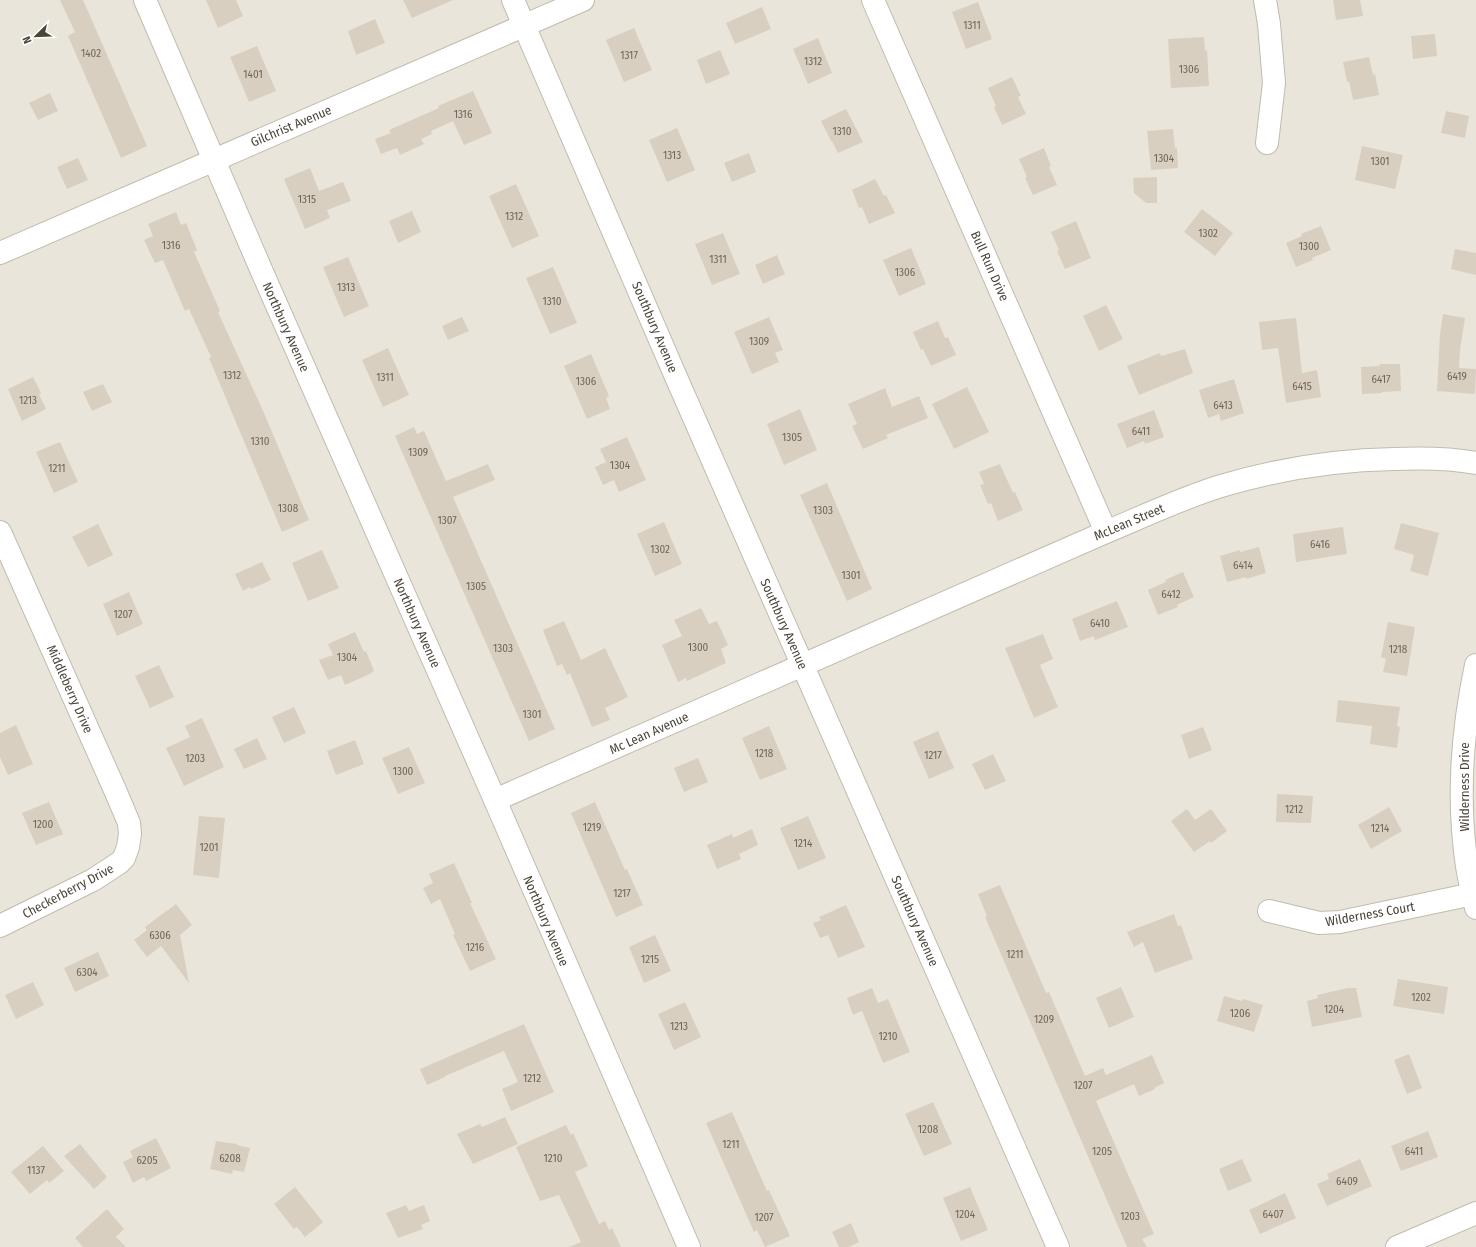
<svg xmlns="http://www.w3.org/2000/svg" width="1476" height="1247" viewBox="0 0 1476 1247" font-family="'Fira Sans Condensed',sans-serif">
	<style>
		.residential { fill: #eae5da }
		.building { fill: #d8cfc1 }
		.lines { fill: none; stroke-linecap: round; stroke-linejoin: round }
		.minor-casing { stroke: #c2bbae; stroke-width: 24 }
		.minor { stroke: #fff; stroke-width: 22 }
		.labels { text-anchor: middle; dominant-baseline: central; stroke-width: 4; stroke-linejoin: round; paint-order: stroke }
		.number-label { font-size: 11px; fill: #6e675b }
		.street-label { font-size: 13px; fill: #4b4439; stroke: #fff }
	</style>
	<rect width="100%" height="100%" fill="#f6f3ec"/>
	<rect class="residential" x="0" y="0" width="1476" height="1247"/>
	<g class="building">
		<polygon points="60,0 83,0 147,146 121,158 68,36 75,32"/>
		<polygon points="206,0 236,0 243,16 218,28"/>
		<polygon points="403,0 453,0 412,18"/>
		<polygon points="1333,0 1360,0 1363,16 1336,20"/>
		<polygon points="978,2 992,39 966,49 952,12"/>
		<polygon points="762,7 771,29 735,44 726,23"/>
		<polygon points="375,19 385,43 356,55 348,31"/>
		<polygon points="634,28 652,70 624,82 606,40"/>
		<polygon points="1435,34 1437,56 1413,59 1411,36"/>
		<polygon points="1204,37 1205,51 1207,50 1209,86 1171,88 1168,39"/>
		<polygon points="818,38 832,73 808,84 793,49"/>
		<polygon points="257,46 276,91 249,102 230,57"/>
		<polygon points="720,50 730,74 706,84 697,60"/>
		<polygon points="1369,57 1373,75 1375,74 1379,95 1353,100 1349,81 1347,82 1343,62"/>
		<polygon points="1012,77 1021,96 1018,97 1026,114 1002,125 994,107 996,106 988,88"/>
		<polygon points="473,91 492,133 464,145 453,121 431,131 432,134 421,139 424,144 400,155 397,148 381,154 375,139 391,133 389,130 439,108 438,106"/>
		<polygon points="50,93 58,111 38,120 29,103"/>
		<polygon points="846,109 863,142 838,153 832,141 831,141 821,121"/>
		<polygon points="1446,111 1469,116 1465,138 1441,133"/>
		<polygon points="677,128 695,170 667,182 649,140"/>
		<polygon points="1173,129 1175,148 1177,148 1178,168 1151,170 1147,131"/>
		<polygon points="1362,146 1403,155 1395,189 1355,180"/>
		<polygon points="1044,148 1051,166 1049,167 1057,185 1033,195 1025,178 1027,177 1019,159"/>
		<polygon points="749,153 756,172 732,182 724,163"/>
		<polygon points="78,158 88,180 67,189 57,167"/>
		<polygon points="310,168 319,191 343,182 351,201 327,210 330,218 305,229 284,179"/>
		<polygon points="1157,177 1157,203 1146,203 1134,193 1133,178"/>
		<polygon points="875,179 884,196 886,195 895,213 869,224 862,207 859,208 852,190"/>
		<polygon points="516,184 539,236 512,248 489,196"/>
		<polygon points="1202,209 1233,233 1215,256 1184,232"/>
		<polygon points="412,211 421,232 398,243 389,221"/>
		<polygon points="176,212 181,225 186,223 197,250 194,252 220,311 218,312 264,413 309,520 282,532 209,358 211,357 189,309 185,311 163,260 155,263 144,240 153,236 148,224"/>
		<polygon points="1076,221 1091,258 1065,269 1057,251 1059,250 1051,232"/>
		<polygon points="1321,226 1331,250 1312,258 1313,260 1296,267 1286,243 1302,236 1301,234"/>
		<polygon points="723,233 740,274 712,285 695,244"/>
		<polygon points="911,248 926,284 899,296 883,260"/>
		<polygon points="1455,249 1476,253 1476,275 1451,269"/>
		<polygon points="777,255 785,274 763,284 755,265"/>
		<polygon points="348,257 369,306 344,317 323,267"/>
		<polygon points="553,267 577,323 550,334 526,278"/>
		<polygon points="1106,305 1123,339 1099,351 1083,316"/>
		<polygon points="1443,314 1465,318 1460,350 1459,368 1476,369 1475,394 1437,391 1440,334"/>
		<polygon points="462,317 469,331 448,340 442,326"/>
		<polygon points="769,317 783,350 775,353 779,362 752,374 734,332"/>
		<polygon points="1296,318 1302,373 1317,370 1321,397 1286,403 1278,348 1262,350 1259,322"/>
		<polygon points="938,321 945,338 948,337 956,355 931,366 923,349 921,350 913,332"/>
		<polygon points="388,348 409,395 383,407 362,360"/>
		<polygon points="1185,349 1193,373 1139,395 1127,366 1160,353 1161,356"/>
		<polygon points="591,354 609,396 606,398 610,409 587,419 564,366"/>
		<polygon points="1379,364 1400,364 1401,391 1382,392 1382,393 1362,394 1361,367 1380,366"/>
		<polygon points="33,377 41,393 39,394 46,409 22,421 8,389"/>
		<polygon points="1234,379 1244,413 1221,421 1219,414 1208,418 1199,390"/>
		<polygon points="103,384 112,402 92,411 83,392"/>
		<polygon points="967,387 989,432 954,449 932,404"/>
		<polygon points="885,388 892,407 919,396 928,418 886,435 888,438 863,449 852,426 857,424 848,404"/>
		<polygon points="800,409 817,450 784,465 767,424"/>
		<polygon points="1154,410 1164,437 1145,444 1144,441 1127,448 1117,424"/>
		<polygon points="414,427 417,434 424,431 446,481 488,464 495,480 453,497 555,729 529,741 395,436"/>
		<polygon points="627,437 646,480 619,492 614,480 603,485 595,467 606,462 600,449"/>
		<polygon points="60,442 78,482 54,493 36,452"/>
		<polygon points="1000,464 1013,493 1015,492 1023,510 998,521 991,503 988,504 980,485 984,484 979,472"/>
		<polygon points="827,483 872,589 847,601 800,495"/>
		<polygon points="664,522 682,564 655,576 637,534"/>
		<polygon points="1401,523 1439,533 1428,576 1410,571 1414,555 1394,549"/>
		<polygon points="98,524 113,555 88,567 72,537"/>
		<polygon points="1343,527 1347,554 1296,562 1293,534"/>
		<polygon points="1259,547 1266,573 1246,579 1246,577 1227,582 1220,556 1240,550 1240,552"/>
		<polygon points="322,550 339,588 308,601 292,563"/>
		<polygon points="262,562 271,580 251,589 250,587 243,591 235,574"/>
		<polygon points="1183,572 1194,597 1177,605 1178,607 1158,615 1148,590 1166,582 1165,580"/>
		<polygon points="129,592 143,624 117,636 103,604"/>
		<polygon points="1117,601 1128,627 1095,640 1094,636 1080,641 1072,619"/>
		<polygon points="701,608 709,624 717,621 728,645 721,649 726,663 687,681 686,678 678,682 662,645 682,636 674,620"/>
		<polygon points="564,621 581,660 605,648 628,697 605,708 610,720 592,727 570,673 567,675 562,664 557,666 543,630"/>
		<polygon points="1388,622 1415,627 1407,676 1383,672 1386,659 1381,657"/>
		<polygon points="355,632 364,652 366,651 374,671 372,672 372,673 345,685 341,675 328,680 319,660 333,655 328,644"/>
		<polygon points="1043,634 1053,659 1040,665 1058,707 1034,718 1005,648"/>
		<polygon points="159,665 174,697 150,708 135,676"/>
		<polygon points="1338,700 1400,707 1397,726 1400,727 1397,748 1370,744 1372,726 1336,722"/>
		<polygon points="294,707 306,733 284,743 272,717"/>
		<polygon points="202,718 224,767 184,786 166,748 190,737 185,726"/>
		<polygon points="16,725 33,764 8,775 0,757 0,733"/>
		<polygon points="769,726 787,769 760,780 742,738"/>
		<polygon points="1203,727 1212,750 1189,759 1181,735"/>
		<polygon points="938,731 954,768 929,779 913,742"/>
		<polygon points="257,738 267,759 244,769 234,749"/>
		<polygon points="355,740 364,764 336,775 327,751"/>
		<polygon points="409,747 425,783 398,794 382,758"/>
		<polygon points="993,754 1006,781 985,790 972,764"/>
		<polygon points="698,758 708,782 684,792 674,768"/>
		<polygon points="1277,794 1313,796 1311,823 1276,822"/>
		<polygon points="49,802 63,834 36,845 22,813"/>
		<polygon points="595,802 625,870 627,869 643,905 616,917 571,813"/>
		<polygon points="1389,807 1402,831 1371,849 1358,825"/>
		<polygon points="1187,809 1195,820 1211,809 1227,831 1211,843 1210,841 1194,852 1171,821"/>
		<polygon points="199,816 225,818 219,878 193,875"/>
		<polygon points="808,816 826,858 798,870 780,828"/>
		<polygon points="752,829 758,845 739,854 741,859 717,869 707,845 732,834 733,838"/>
		<polygon points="454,863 472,903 470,903 496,959 470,971 453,935 455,934 440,899 431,904 423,888 433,883 429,874"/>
		<polygon points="1000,885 1046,993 1049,992 1085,1076 1103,1068 1106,1075 1152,1055 1164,1083 1154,1088 1155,1089 1139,1096 1134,1084 1096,1101 1154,1234 1142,1239 1147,1247 1127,1247 985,917 987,916 978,894"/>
		<polygon points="176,904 192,925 180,935 189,983 161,946 147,957 134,940 147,930 145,927"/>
		<polygon points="846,905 865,947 838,958 828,935 820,938 813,923 821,920 819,917"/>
		<polygon points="1174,914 1178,926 1181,925 1193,959 1155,973 1143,942 1134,947 1127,932"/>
		<polygon points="655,935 671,971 644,983 629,947"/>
		<polygon points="98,952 109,976 75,992 64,968"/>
		<polygon points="1398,979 1448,987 1444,1014 1393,1006"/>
		<polygon points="33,982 44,1005 16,1019 5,995"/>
		<polygon points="1121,987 1134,1017 1109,1028 1096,998"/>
		<polygon points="872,988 878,1003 888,999 910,1052 883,1063 862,1011 853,1015 847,998"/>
		<polygon points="1348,988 1356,988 1362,1017 1312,1027 1307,1001 1318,998 1317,995"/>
		<polygon points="1224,996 1242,1001 1243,999 1263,1005 1254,1032 1217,1021"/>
		<polygon points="685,1002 701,1037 674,1050 658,1014"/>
		<polygon points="524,1024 554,1092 511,1111 502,1089 518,1082 504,1051 445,1076 445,1077 427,1085 420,1069"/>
		<polygon points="1409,1054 1422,1088 1407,1094 1394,1060"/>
		<polygon points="933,1102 952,1144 924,1156 905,1114"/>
		<polygon points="732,1112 767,1191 769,1190 790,1236 765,1247 757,1230 754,1232 706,1123"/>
		<polygon points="505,1117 518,1144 473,1164 457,1134 480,1124 482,1127"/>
		<polygon points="566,1125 571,1135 573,1133 588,1166 575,1172 599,1224 605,1221 609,1230 612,1228 621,1247 569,1247 581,1242 559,1195 540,1201 516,1147"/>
		<polygon points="1428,1131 1438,1157 1401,1171 1391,1146"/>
		<polygon points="156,1138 171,1168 146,1181 144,1177 133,1183 123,1162 133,1157 130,1151"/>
		<polygon points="216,1141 237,1144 237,1145 250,1148 244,1172 233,1170 232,1174 210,1169"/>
		<polygon points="80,1144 107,1177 94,1189 64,1156"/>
		<polygon points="43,1146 64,1171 49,1183 47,1180 30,1194 11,1172"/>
		<polygon points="1242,1159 1252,1181 1228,1191 1219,1169"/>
		<polygon points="1360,1159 1372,1186 1327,1206 1317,1184 1329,1179 1327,1174"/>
		<polygon points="295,1187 323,1222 305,1237 297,1227 294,1229 274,1204"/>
		<polygon points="970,1187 988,1230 961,1241 943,1198"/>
		<polygon points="1285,1193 1296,1218 1260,1234 1249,1210"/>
		<polygon points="406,1205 409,1211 424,1205 430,1221 421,1225 423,1229 398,1238 386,1213"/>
		<polygon points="107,1209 124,1229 116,1237 126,1247 83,1247 75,1238"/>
		<polygon points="851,1223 859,1242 849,1247 839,1247 832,1232"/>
	</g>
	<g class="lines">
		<g class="minor-casing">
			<g id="minor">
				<polyline points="145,0 263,274 495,800 689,1247"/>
				<polyline points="513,0 676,377 1058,1247"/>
				<polyline points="873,0 1106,532"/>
				<polyline points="1265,0 1269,24 1274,83 1267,143"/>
				<polyline points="0,253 583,0"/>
				<polyline points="0,532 115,790 129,823 130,834 128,847 124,858 119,863 93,880 0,926"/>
				<path d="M 1476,665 C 1462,731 1457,800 1467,866 C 1469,880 1473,894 1476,908"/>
				<path d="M 495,800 L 1106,532 C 1144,516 1182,498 1221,486 C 1278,469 1335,460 1394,459 C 1421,458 1450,458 1476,463"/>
				<polyline points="1269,911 1319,923 1340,922 1473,894"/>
				<polyline points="1397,1247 1476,1213"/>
			</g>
		</g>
		<use href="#minor" class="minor"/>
	</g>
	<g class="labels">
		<g class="number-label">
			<text x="972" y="25">1311</text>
			<text x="91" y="53">1402</text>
			<text x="629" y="55">1317</text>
			<text x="813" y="61">1312</text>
			<text x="1189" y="69">1306</text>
			<text x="253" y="74">1401</text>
			<text x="463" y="114">1316</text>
			<text x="842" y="131">1310</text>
			<text x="672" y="155">1313</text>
			<text x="1164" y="158">1304</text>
			<text x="1380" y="161">1301</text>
			<text x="307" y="199">1315</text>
			<text x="514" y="216">1312</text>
			<text x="1208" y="233">1302</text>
			<text x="171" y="245">1316</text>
			<text x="1309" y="246">1300</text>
			<text x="718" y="259">1311</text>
			<text x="905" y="272">1306</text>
			<text x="346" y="287">1313</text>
			<text x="552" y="301">1310</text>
			<text x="759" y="341">1309</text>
			<text x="232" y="375">1312</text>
			<text x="1457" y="376">6419</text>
			<text x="385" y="377">1311</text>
			<text x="1381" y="379">6417</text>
			<text x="586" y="381">1306</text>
			<text x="1302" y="386">6415</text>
			<text x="28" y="400">1213</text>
			<text x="1223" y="405">6413</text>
			<text x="1141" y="431">6411</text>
			<text x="792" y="437">1305</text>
			<text x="260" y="441">1310</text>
			<text x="418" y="452">1309</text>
			<text x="620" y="465">1304</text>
			<text x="57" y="468">1211</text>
			<text x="288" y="508">1308</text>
			<text x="823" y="510">1303</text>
			<text x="447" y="520">1307</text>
			<text x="1320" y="544">6416</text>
			<text x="660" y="549">1302</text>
			<text x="1243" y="565">6414</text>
			<text x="851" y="575">1301</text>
			<text x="476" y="586">1305</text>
			<text x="1171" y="594">6412</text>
			<text x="123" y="614">1207</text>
			<text x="1100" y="623">6410</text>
			<text x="698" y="647">1300</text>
			<text x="503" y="648">1303</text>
			<text x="1398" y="649">1218</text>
			<text x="347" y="657">1304</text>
			<text x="532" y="714">1301</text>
			<text x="764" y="753">1218</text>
			<text x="933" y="755">1217</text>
			<text x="195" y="758">1203</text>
			<text x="403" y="771">1300</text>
			<text x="1294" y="809">1212</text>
			<text x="43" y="824">1200</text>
			<text x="592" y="827">1219</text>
			<text x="1380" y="828">1214</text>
			<text x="803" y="843">1214</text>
			<text x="209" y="847">1201</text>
			<text x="622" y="893">1217</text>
			<text x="160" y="935">6306</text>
			<text x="475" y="947">1216</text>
			<text x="1015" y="954">1211</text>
			<text x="650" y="959">1215</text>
			<text x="87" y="972">6304</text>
			<text x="1421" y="997">1202</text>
			<text x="1334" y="1009">1204</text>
			<text x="1240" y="1013">1206</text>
			<text x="1044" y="1019">1209</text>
			<text x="679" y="1026">1213</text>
			<text x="888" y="1036">1210</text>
			<text x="532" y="1078">1212</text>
			<text x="1083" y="1085">1207</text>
			<text x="928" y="1129">1208</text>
			<text x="731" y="1144">1211</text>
			<text x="1102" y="1151">1205</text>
			<text x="1414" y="1151">6411</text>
			<text x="230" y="1158">6208</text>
			<text x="553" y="1158">1210</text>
			<text x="147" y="1160">6205</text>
			<text x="36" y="1170">1137</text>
			<text x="1347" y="1181">6409</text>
			<text x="965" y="1214">1204</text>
			<text x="1273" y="1214">6407</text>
			<text x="1130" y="1216">1203</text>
			<text x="764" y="1217">1207</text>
		</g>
		<g class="street-label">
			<text transform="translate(291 126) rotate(-23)">Gilchrist Avenue</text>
			<text transform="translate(990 266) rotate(66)">Bull Run Drive</text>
			<text transform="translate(286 327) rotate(66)">Northbury Avenue</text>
			<text transform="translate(655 327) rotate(67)">Southbury Avenue</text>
			<text transform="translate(1129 522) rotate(-23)">McLean Street</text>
			<text transform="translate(417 623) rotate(66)">Northbury Avenue</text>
			<text transform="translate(784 624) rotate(66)">Southbury Avenue</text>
			<text transform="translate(70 689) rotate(66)">Middleberry Drive</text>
			<text transform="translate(649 733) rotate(-24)">Mc Lean Avenue</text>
			<text transform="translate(1464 787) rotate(-90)">Wilderness Drive</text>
			<text transform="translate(68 891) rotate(-28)">Checkerberry Drive</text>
			<text transform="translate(1370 914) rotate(-10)">Wilderness Court</text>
			<text transform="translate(546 921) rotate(67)">Northbury Avenue</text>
			<text transform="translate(915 921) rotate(66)">Southbury Avenue</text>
		</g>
	</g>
	<g transform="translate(36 36) rotate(247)" stroke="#ffffff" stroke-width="3" paint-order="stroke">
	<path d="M0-3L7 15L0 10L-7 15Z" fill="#4b4439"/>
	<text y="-6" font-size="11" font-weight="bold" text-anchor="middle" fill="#4b4439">N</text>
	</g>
</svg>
